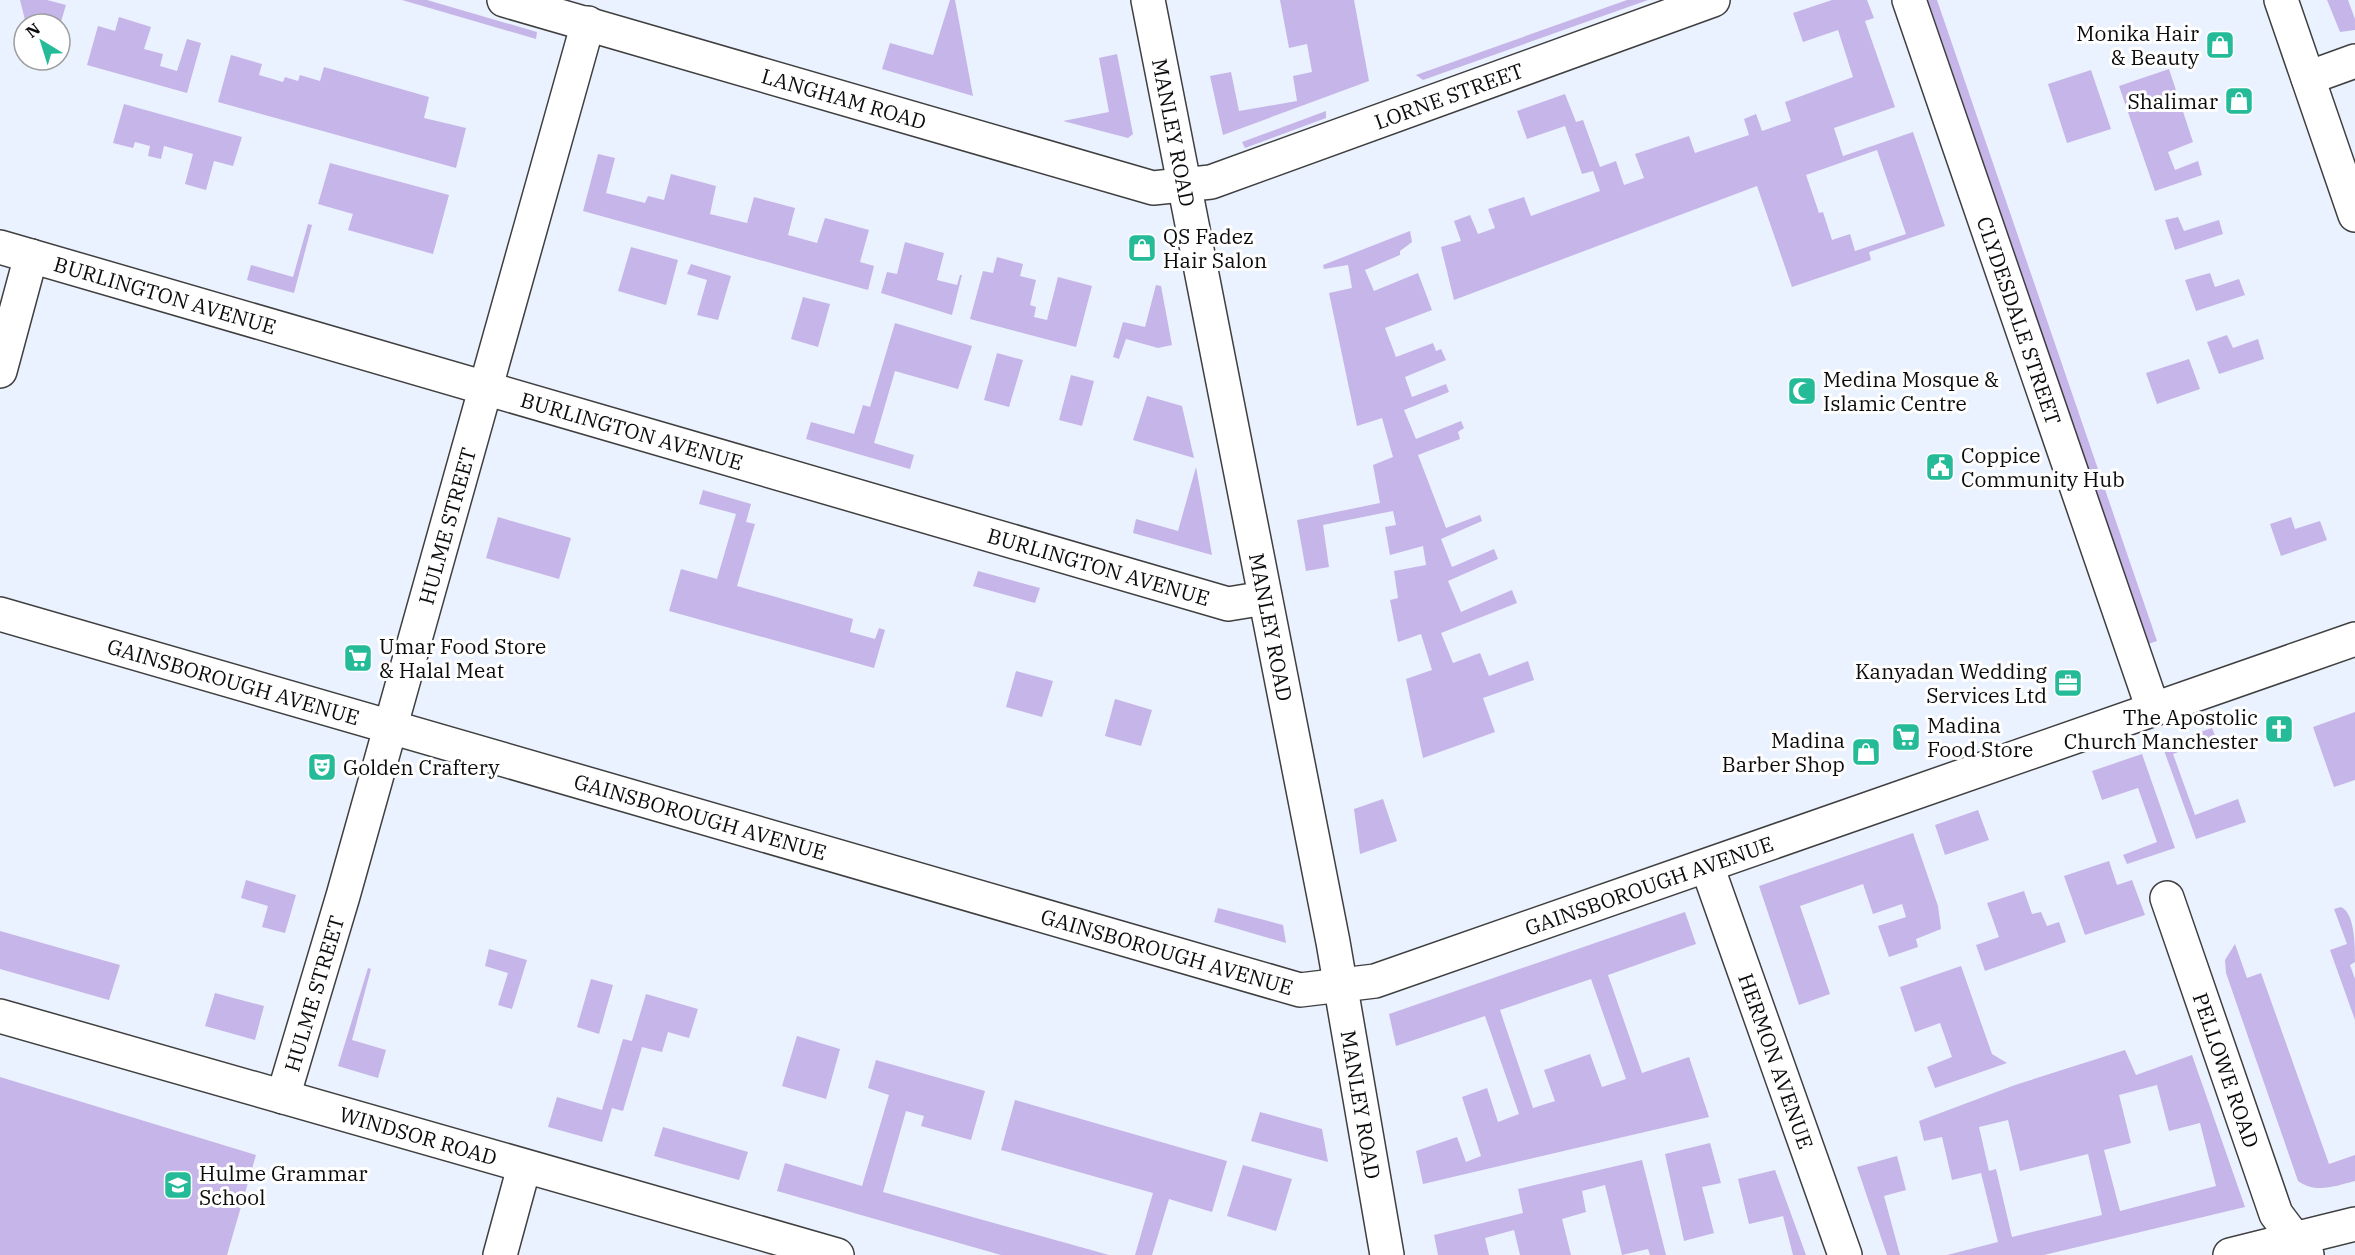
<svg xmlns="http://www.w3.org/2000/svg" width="2355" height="1255" viewBox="0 0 2355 1255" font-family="'IBM Plex Serif',serif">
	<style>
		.green { fill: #c5b5e8; fill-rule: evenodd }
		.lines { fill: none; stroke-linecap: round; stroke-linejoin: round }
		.minor-casing { stroke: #3f3f3f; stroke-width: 36 }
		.minor { stroke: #fff; stroke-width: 33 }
		.labels { text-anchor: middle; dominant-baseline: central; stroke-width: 6; stroke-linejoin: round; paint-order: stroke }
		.poi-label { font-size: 21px; fill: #0c0c0c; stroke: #fff; text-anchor: start }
		.street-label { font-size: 21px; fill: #0c0c0c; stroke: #fff }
	</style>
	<rect width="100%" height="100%" fill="#ebf2ff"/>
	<g class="green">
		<polygon points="20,0 47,0 66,5 60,25 26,24"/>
		<polygon points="402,0 427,0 537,32 536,39"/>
		<polygon points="950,0 955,0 973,96 882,69 890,43 933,55"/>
		<polygon points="1280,0 1354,0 1369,81 1223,135 1210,76 1231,72 1239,111 1297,101 1293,76 1312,72 1307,44 1289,48"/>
		<polygon points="1627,0 1648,0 1423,80 1416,75"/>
		<path d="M 1832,0 L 1867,0 L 1874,18 L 1865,21 L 1895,107 L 1834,128 L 1843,156 L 1913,132 L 1945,226 L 1869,252 L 1871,260 L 1792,287 L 1757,186 L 1454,300 L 1441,247 L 1461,241 L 1454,221 L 1470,215 L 1478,234 L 1495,228 L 1488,209 L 1524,197 L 1531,216 L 1600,191 L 1593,171 L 1582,174 L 1565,126 L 1527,139 L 1517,111 L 1565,94 L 1576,122 L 1583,120 L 1600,167 L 1616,161 L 1624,185 L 1644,178 L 1635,154 L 1689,136 L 1695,153 L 1749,135 L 1744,119 L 1756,114 L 1762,131 L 1791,121 L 1785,102 L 1853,77 L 1838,30 L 1803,42 L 1793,13 ZM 1877,150 L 1906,234 L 1855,251 L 1850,234 L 1832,240 L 1823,212 L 1819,213 L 1806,175 Z"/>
		<polygon points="1928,0 1937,0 2157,641 2148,644"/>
		<polygon points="2327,0 2348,0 2355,19 2355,30 2340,32"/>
		<polygon points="119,17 151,27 144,49 163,54 160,66 177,71 187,39 201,43 187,93 87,65 98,26 115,31"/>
		<polygon points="1117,54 1133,134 1128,138 1063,121 1109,112 1099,58"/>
		<polygon points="231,55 262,64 259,75 283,82 285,77 298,81 300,75 320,81 324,67 429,97 424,118 466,128 456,168 218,102"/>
		<polygon points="2169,69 2193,142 2168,152 2175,170 2198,161 2202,175 2155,191 2119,86"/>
		<polygon points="2091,70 2111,129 2067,143 2048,84"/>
		<polygon points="124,104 242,137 233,166 214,161 206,190 185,184 193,154 164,146 161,159 148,156 150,146 135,142 133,148 113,143"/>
		<polygon points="1326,111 1326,118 1245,148 1242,142"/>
		<polygon points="598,154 615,158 606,193 645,203 648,196 664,200 671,174 716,186 710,214 747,223 754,197 795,208 788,235 817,243 825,218 869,230 860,262 874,266 868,290 583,211"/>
		<polygon points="330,163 449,195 433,254 348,230 353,214 318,204"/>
		<polygon points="2178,217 2184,231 2219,220 2223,234 2175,250 2165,220"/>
		<polygon points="308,224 312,225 294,293 247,280 251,265 293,277"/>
		<polygon points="1410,231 1412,242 1400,251 1400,255 1365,270 1374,291 1418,273 1432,310 1385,328 1396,357 1433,343 1436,351 1441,349 1446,360 1405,377 1412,397 1446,384 1449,392 1404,410 1416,439 1461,421 1464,428 1458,432 1460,439 1418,455 1446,528 1480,515 1482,521 1441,539 1452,567 1494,549 1498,559 1448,581 1461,612 1512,590 1517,603 1441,633 1453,663 1480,653 1489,676 1528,661 1534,680 1483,698 1495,732 1423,758 1406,679 1432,670 1421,634 1398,642 1390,600 1398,598 1394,571 1426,565 1423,546 1390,555 1385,527 1396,525 1393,511 1323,525 1329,567 1306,571 1297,520 1380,503 1373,465 1393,457 1382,418 1357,426 1329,293 1352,288 1348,265 1324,269 1323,265"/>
		<polygon points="905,242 944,253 937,280 957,285 960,275 962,275 952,315 881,293 887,272 897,274"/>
		<polygon points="631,247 678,260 666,305 618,291"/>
		<polygon points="997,257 1023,264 1020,276 1036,280 1030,305 1036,307 1034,317 1047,320 1058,277 1092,286 1076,347 970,319 983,271 993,273"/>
		<polygon points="691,264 731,276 718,320 697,315 707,280 687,274"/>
		<polygon points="2210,273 2215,287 2239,279 2245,295 2196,311 2185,280"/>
		<polygon points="1156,285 1161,286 1172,345 1158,348 1126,339 1119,359 1113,357 1123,322 1145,327"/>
		<polygon points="803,297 830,304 818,347 791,339"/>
		<polygon points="895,323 972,346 958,389 895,371 874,443 914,455 910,469 806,439 811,422 854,434 863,405 870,407"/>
		<polygon points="2227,335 2233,348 2258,339 2264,359 2219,374 2207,342"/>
		<polygon points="997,353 1023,360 1009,407 984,400"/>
		<polygon points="2189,359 2200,389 2157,404 2146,373"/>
		<polygon points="1071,375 1094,381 1082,426 1059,420"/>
		<polygon points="1147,396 1182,406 1194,458 1133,440"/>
		<polygon points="1196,467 1212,555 1133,533 1136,519 1178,531"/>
		<polygon points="703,490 751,504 746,522 755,524 737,586 853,619 850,632 875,639 879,628 885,630 874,668 669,611 681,569 717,579 736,514 699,504"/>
		<polygon points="498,517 571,538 559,579 486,558"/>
		<polygon points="2291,517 2295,529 2320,521 2327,540 2281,556 2270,524"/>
		<polygon points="978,571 1040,588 1035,603 973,586"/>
		<polygon points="1016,671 1053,681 1042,717 1006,707"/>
		<polygon points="1115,699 1152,710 1141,746 1105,736"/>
		<polygon points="2355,712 2355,780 2334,787 2313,727"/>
		<polygon points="2212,728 2216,738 2173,754 2195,815 2238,799 2246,822 2196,839 2162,745"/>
		<polygon points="2142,754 2175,848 2127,864 2123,855 2157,842 2138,788 2102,800 2092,771"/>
		<polygon points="1383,799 1397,841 1360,854 1354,809"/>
		<polygon points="1978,810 1989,840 1945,855 1935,825"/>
		<polygon points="1913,833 1938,906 1941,929 1916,939 1918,947 1889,957 1878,926 1906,917 1902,904 1873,914 1863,884 1800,906 1830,994 1799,1005 1759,886"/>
		<polygon points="2109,861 2117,885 2132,880 2145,915 2085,935 2064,876"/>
		<polygon points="246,880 296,895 285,933 262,927 268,906 241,898"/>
		<polygon points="2024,891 2032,914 2041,912 2047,926 2059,922 2066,942 1985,971 1976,945 1999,937 1987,903"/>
		<path d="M 2341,907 C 2355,913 2355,946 2355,962 L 2350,965 L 2355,979 L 2355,1020 L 2330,950 L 2347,944 L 2334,909 Z"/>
		<polygon points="1218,908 1283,925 1286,943 1214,922"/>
		<path d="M 1685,912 L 1696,944 L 1608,975 L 1642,1073 L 1689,1057 L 1709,1117 L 1423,1184 L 1416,1151 L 1457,1137 L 1466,1162 L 1481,1156 L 1462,1097 L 1487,1088 L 1498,1122 L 1519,1114 L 1485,1016 L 1396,1046 L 1389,1014 ZM 1591,979 L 1626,1079 L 1602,1087 L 1590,1054 L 1544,1070 L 1555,1101 L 1533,1108 L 1500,1010 Z"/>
		<polygon points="0,931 120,965 109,1000 0,969"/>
		<path d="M 2235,944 L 2247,978 L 2261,973 L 2329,1164 L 2355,1155 L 2355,1181 C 2335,1186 2316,1194 2298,1181 L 2226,973 L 2225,960 Z"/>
		<polygon points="489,949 527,960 512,1009 498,1005 508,973 485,966"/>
		<polygon points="1961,966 1992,1054 2007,1063 1935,1088 1927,1067 1952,1057 1940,1023 1915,1032 1900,987"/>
		<polygon points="368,968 371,969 352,1040 386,1050 378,1078 338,1066"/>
		<polygon points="591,979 613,985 599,1034 577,1027"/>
		<polygon points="215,993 264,1006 255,1040 205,1026"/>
		<polygon points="646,994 698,1009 689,1038 668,1032 662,1052 642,1047 623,1111 612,1108 602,1142 548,1127 557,1097 602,1110 623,1039 632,1041"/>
		<polygon points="797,1036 840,1049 826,1099 782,1086"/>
		<path d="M 2125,1050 L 2136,1075 L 2192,1055 L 2245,1207 L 2044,1255 L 1947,1255 L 1998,1242 L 1981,1173 L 1952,1180 L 1942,1137 L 1924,1141 L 1919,1121 L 2015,1085 ZM 2157,1085 L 2169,1131 L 2200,1123 L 2216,1186 L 2120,1211 L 2104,1150 L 2131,1143 L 2119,1095 ZM 2008,1120 L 2020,1171 L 2088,1154 L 2102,1215 L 2012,1237 L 1996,1169 L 1989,1171 L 1979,1127 Z"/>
		<polygon points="876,1060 985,1091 971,1140 921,1126 924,1116 906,1111 883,1192 1109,1255 1001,1255 777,1191 785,1163 862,1186 889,1095 868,1088"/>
		<polygon points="0,1077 256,1155 227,1255 0,1255"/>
		<polygon points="1015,1100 1227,1161 1212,1212 1169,1199 1152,1255 1135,1255 1153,1193 1001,1150"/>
		<polygon points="1260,1112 1322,1129 1328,1162 1251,1141"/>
		<polygon points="663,1127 748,1152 739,1180 654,1156"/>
		<polygon points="1710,1143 1721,1183 1702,1187 1714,1233 1684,1241 1665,1154"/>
		<polygon points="1897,1156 1906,1190 1884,1196 1900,1255 1887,1255 1857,1167"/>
		<polygon points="1642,1160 1666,1255 1650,1255 1648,1249 1622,1255 1605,1185 1582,1191 1586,1212 1562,1219 1571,1255 1520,1255 1514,1230 1485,1238 1489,1255 1438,1255 1434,1235 1523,1213 1518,1189"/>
		<polygon points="1243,1165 1292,1179 1276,1231 1227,1216"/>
		<polygon points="1775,1170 1806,1255 1793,1255 1783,1216 1749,1224 1738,1179"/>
	</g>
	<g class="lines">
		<g class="minor-casing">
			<g id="minor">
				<path id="s1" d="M 504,0 L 1153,188 L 1211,182 L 1713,0"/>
				<path id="s2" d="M 1148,0 L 1333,942 L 1387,1255"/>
				<path id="s3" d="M 1909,0 L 2153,709"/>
				<polyline points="2281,0 2355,215"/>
				<polyline points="2308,78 2355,61"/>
				<path id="s4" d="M 0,247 L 1228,604 L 1265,598"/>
				<polyline points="0,371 31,256"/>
				<path id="s5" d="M 0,614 L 1300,990 L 1375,981 L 2355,639"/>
				<path id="s6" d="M 1707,866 L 1845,1255"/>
				<path id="s7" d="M 2167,898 L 2276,1214 L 2307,1255"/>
				<path id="s8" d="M 0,1016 L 837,1255"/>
				<path id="s9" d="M 283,1097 L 343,896 L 588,23"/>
				<polyline points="500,1255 524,1167"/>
				<polyline points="2230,1255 2355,1224"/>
			</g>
		</g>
		<use href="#minor" class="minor"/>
	</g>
	<defs>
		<g id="shop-square" transform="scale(1.5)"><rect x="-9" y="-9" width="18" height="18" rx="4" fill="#25bb99" stroke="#fff"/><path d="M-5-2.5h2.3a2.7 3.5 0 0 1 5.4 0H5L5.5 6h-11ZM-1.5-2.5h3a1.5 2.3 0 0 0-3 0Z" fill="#fff"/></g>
		<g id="mosque-square" transform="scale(1.5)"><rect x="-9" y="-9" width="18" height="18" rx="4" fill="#25bb99" stroke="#fff"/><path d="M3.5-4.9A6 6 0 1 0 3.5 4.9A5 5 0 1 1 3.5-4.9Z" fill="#fff"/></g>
		<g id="civic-square" transform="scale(1.5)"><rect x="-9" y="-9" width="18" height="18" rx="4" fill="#25bb99" stroke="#fff"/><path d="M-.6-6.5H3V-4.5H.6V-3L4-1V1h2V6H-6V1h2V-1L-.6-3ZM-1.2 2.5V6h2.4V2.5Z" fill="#fff"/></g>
		<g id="supermarket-square" transform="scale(1.5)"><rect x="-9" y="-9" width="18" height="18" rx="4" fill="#25bb99" stroke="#fff"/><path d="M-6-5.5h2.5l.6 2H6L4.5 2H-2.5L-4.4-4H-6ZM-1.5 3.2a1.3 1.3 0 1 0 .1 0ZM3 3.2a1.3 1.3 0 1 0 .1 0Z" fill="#fff"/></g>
		<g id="office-square" transform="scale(1.5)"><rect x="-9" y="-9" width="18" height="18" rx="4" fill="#25bb99" stroke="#fff"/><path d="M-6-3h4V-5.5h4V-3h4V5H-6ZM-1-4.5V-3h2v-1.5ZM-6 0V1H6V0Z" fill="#fff"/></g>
		<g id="church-square" transform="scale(1.5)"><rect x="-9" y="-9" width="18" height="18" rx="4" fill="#25bb99" stroke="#fff"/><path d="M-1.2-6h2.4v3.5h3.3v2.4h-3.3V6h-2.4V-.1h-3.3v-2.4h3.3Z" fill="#fff"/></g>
		<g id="theatre-square" transform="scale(1.5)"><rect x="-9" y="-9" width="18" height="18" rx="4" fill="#25bb99" stroke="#fff"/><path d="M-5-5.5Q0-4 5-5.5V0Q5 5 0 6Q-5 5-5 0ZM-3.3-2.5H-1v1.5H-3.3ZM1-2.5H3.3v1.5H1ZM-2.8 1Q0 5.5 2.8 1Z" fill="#fff"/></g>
		<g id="school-square" transform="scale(1.5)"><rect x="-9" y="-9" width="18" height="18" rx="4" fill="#25bb99" stroke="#fff"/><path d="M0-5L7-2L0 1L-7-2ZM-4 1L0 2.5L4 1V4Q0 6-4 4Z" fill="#fff"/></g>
	</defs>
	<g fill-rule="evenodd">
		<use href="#shop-square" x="2220" y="45"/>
		<use href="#shop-square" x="2239" y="101"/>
		<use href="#shop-square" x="1142" y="248"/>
		<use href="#mosque-square" x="1802" y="391"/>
		<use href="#civic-square" x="1940" y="467"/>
		<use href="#supermarket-square" x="358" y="658"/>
		<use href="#office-square" x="2068" y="683"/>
		<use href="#church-square" x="2279" y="729"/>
		<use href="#supermarket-square" x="1906" y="737"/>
		<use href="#shop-square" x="1866" y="752"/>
		<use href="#theatre-square" x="322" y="767"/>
		<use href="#school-square" x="178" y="1185"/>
	</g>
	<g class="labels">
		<g class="poi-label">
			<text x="2199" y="33" text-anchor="end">Monika Hair<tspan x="2199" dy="24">&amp; Beauty</tspan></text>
			<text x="2218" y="101" text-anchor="end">Shalimar</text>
			<text x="1163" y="236">QS Fadez<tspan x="1163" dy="24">Hair Salon</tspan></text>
			<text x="1823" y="379">Medina Mosque &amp;<tspan x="1823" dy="24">Islamic Centre</tspan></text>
			<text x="1961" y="455">Coppice<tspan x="1961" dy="24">Community Hub</tspan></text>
			<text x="379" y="646">Umar Food Store<tspan x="379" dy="24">&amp; Halal Meat</tspan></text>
			<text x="2047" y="671" text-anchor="end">Kanyadan Wedding<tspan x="2047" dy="24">Services Ltd</tspan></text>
			<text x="2258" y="717" text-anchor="end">The Apostolic<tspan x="2258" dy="24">Church Manchester</tspan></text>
			<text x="1927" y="725">Madina<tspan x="1927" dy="24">Food Store</tspan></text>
			<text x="1845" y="740" text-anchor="end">Madina<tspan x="1845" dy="24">Barber Shop</tspan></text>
			<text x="343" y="767">Golden Craftery</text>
			<text x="199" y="1173">Hulme Grammar<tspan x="199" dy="24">School</tspan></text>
		</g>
		<g class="street-label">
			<text stroke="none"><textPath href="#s1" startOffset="987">LORNE STREET</textPath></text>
			<text stroke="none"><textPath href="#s1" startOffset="354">LANGHAM ROAD</textPath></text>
			<text stroke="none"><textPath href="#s2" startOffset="135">MANLEY ROAD</textPath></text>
			<text stroke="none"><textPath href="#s4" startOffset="172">BURLINGTON AVENUE</textPath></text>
			<text stroke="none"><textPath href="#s3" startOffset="339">CLYDESDALE STREET</textPath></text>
			<text stroke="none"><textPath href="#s4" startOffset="658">BURLINGTON AVENUE</textPath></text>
			<text stroke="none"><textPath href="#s9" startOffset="594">HULME STREET</textPath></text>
			<text stroke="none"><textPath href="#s4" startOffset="1144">BURLINGTON AVENUE</textPath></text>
			<text stroke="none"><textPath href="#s2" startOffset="639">MANLEY ROAD</textPath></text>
			<text stroke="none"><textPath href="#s5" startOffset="243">GAINSBOROUGH AVENUE</textPath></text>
			<text stroke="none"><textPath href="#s5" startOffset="729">GAINSBOROUGH AVENUE</textPath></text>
			<text stroke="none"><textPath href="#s5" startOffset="1719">GAINSBOROUGH AVENUE</textPath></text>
			<text stroke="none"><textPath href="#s5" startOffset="1215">GAINSBOROUGH AVENUE</textPath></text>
			<text stroke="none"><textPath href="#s9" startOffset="108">HULME STREET</textPath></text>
			<text stroke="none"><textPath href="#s6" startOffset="207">HERMON AVENUE</textPath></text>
			<text stroke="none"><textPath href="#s7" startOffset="182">PELLOWE ROAD</textPath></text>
			<text stroke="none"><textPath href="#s2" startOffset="1125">MANLEY ROAD</textPath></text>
			<text stroke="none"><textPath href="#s8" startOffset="435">WINDSOR ROAD</textPath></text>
		</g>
	</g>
	<g transform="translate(42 42) rotate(322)"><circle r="28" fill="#ffffff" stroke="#9e9e9e" stroke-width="1.5"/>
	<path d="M0-4.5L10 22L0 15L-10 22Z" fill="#25bb99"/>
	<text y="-9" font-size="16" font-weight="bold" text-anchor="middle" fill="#0c0c0c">N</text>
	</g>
</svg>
